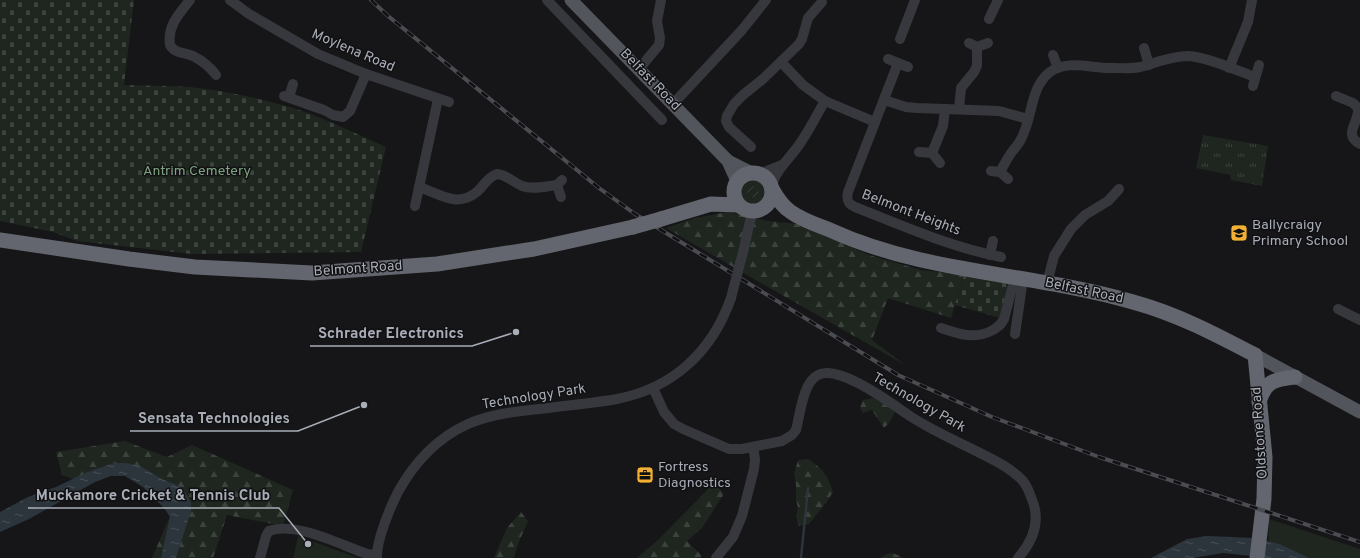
<svg xmlns="http://www.w3.org/2000/svg" width="1360" height="558" viewBox="0 0 1360 558" font-family="Overpass,sans-serif">
	<style>
		.grass { fill: #1e261f }
		.forest { fill: url(#forest-firs) }
		.cemetery { fill: url(#cemetery-stones) }
		.park { fill: url(#park-tufts) }
		.garden { fill: url(#garden-furrows) }
		.water { fill: url(#water-ripples) }
		.lines { fill: none; stroke-linecap: round; stroke-linejoin: round }
		.stream { stroke: #2c353c; stroke-width: 2.5 }
		.minor { stroke: #37383d; stroke-width: 10 }
		.major { stroke: #53555c; stroke-width: 13 }
		.highway { stroke: #63666e; stroke-width: 15 }
		.rail-casing { stroke: #4a4c52; stroke-width: 4 }
		.rail { stroke: #111113; stroke-width: 2.5; stroke-dasharray: 8; stroke-linecap: butt }
		.minor-bridge { stroke: #37383d; stroke-width: 10 }
		.highway-bridge { stroke: #63666e; stroke-width: 15 }
		.labels { text-anchor: middle; dominant-baseline: central; stroke-width: 3; stroke-linejoin: round; paint-order: stroke }
		.street-label { font-size: 14px; fill: #a8adb8; stroke: #111113 }
		.park-label { font-size: 14px; fill: #7fa381; stroke: #111113 }
		.poi-label { font-size: 14px; fill: #a8adb8; stroke: #111113; text-anchor: start }
		.leader { fill: none; stroke: #a8adb8; stroke-width: 1.5 }
		.callout-dot { fill: #a8adb8; stroke: #111113; stroke-width: 1.5 }
		.callout-label { font-size: 15px; text-anchor: middle; font-weight: bold; fill: #a8adb8; stroke: #111113; stroke-width: 3; stroke-linejoin: round; paint-order: stroke }
	</style>
	<defs>
		<pattern id="forest-firs" width="22" height="20" patternUnits="userSpaceOnUse"><rect width="22" height="20" fill="#1e261f"/><path d="M5 1l3.5 6h-7zM16 11l3.5 6h-7z" fill="#3c433d"/></pattern>
		<pattern id="cemetery-stones" width="16" height="16" patternUnits="userSpaceOnUse"><rect width="16" height="16" fill="#1e261f"/><path d="M2 7V4a2 2 0 0 1 4 0v3zM10 15v-3a2 2 0 0 1 4 0v3z" fill="#3c433d"/></pattern>
		<pattern id="park-tufts" width="24" height="20" patternUnits="userSpaceOnUse"><rect width="24" height="20" fill="#1e261f"/><path d="M3 7l-1-3M5 7V3M7 7l1-3M15 17l-1-3M17 17v-4M19 17l1-3" fill="none" stroke="#3c433d"/></pattern>
		<pattern id="garden-furrows" width="10" height="10" patternUnits="userSpaceOnUse"><rect width="10" height="10" fill="#1e261f"/><path d="M-1 1l2-2M0 10L10 0M9 11l2-2" fill="none" stroke="#3c433d"/></pattern>
		<pattern id="water-ripples" width="26" height="14" patternUnits="userSpaceOnUse"><rect width="26" height="14" fill="#2c353c"/><path d="M2 4q2-2 4 0t4 0M15 11q2-2 4 0t4 0" fill="none" stroke="#485056"/></pattern>
	</defs>
	<rect width="100%" height="100%" fill="#161618"/>
	<g class="grass">
		<circle cx="753" cy="191" r="13"/>
		<polygon points="1269,519 1360,549 1360,558 1306,558 1280,544 1268,542"/>
		<polygon points="298,536 358,558 293,558"/>
	</g>
	<g class="forest">
		<polygon points="727,212 768,221 798,224 869,255 921,270 964,275 951,318 888,298 872,340 905,365 747,275 666,228 695,218"/>
		<polygon points="877,397 888,403 895,412 889,423 884,428 872,410 863,413 860,408 863,400"/>
		<polygon points="125,441 167,457 192,445 293,490 283,526 227,515 213,558 152,558 170,516 170,503 130,470 79,481 62,475 56,452"/>
		<path d="M 808,459 C 823,469 828,475 833,492 L 826,503 L 809,524 L 799,526 L 796,517 L 798,508 L 796,500 L 796,485 L 794,474 L 798,460 Z"/>
		<polygon points="714,483 724,494 702,528 687,541 701,555 701,558 637,558 659,539"/>
		<polygon points="521,512 528,521 518,544 514,558 494,558 507,528"/>
		<polygon points="893,553 904,558 880,558 887,554"/>
	</g>
	<g class="cemetery">
		<path d="M 0,0 L 134,0 L 124,85 C 154,86 183,85 213,90 C 239,94 267,101 293,108 C 325,118 356,134 386,147 L 361,252 L 192,254 L 77,241 L 53,232 L 0,221 Z"/>
		<polygon points="964,275 1008,282 1000,318 955,305"/>
	</g>
	<polygon class="park" points="1203,135 1268,146 1262,186 1231,180 1230,175 1196,168"/>
	<circle class="garden" cx="753" cy="192" r="5.5"/>
	<g class="water">
		<polygon points="114,463 126,463 140,466 162,479 177,485 187,495 191,503 191,511 176,558 161,558 170,517 164,508 143,487 125,476 111,476 95,482 29,519 0,532 0,512 28,497 56,487 85,473"/>
		<polygon points="1208,536 1253,538 1280,544 1309,558 1259,558 1252,556 1223,553 1193,558 1151,558 1187,539"/>
	</g>
	<g class="lines">
		<polyline class="stream" points="801,558 808,488"/>
		<g class="minor">
			<path d="M 190,0 C 179,14 167,26 170,45 C 175,54 185,52 193,56 C 201,60 210,67 216,75"/>
			<polyline points="230,0 249,14 318,54 366,74 449,102"/>
			<polyline points="547,0 662,120"/>
			<polyline points="989,19 998,0"/>
			<polyline points="900,39 915,0"/>
			<polyline points="969,43 977,47 988,43"/>
			<polyline points="1144,48 1149,65"/>
			<polyline points="1053,55 1058,68"/>
			<polyline points="888,59 908,67"/>
			<polyline points="781,62 803,85 825,101 875,122"/>
			<path d="M 898,63 L 848,192 C 846,200 848,204 855,207 C 903,226 950,247 1001,257"/>
			<polyline points="1229,68 1248,22 1252,0"/>
			<polyline points="639,69 659,45 660,38 657,21 661,0"/>
			<polyline points="1253,86 1259,65"/>
			<polyline points="284,96 324,110 333,115 343,117 350,111 366,74"/>
			<path d="M 1336,96 L 1353,103 L 1358,108 C 1360,122 1342,134 1360,144"/>
			<polyline points="289,97 293,84"/>
			<polyline points="884,100 906,107 917,108 999,111 1028,119"/>
			<polyline points="673,104 742,30 766,0"/>
			<polyline points="959,109 961,88 974,72 977,66 977,47"/>
			<polyline points="751,147 729,127 726,121 727,116 734,104 743,95 763,79 799,44 802,39 808,18 822,2"/>
			<polyline points="919,152 932,153 940,163"/>
			<polyline points="932,153 943,126 945,109"/>
			<polyline points="991,171 1000,172 1008,179"/>
			<path d="M 1000,172 C 1004,165 1007,159 1011,153 C 1014,149 1018,145 1020,141 C 1033,120 1029,88 1050,72 C 1068,59 1093,69 1113,68 C 1122,68 1131,69 1140,67 C 1155,63 1172,56 1188,56 C 1207,57 1236,70 1255,77"/>
			<polyline points="759,174 782,165"/>
			<polyline points="557,185 561,197"/>
			<path d="M 771,186 C 777,169 789,159 799,145 C 809,131 816,116 825,101"/>
			<path d="M 419,187 C 441,194 457,209 478,191 C 484,185 488,177 497,174 C 507,175 513,182 522,186 C 533,190 546,186 557,185 L 562,180"/>
			<polyline points="415,206 438,99"/>
			<polyline points="744,248 750,221 754,211"/>
			<polyline points="990,255 993,241"/>
			<polyline points="1047,283 1054,256 1071,229 1085,215 1108,201 1119,189"/>
			<polyline points="1338,309 1360,320"/>
			<path d="M 941,328 C 959,334 975,340 993,330 C 998,327 1001,325 1004,319 L 1015,277"/>
			<polyline points="1015,334 1023,279"/>
			<path d="M 653,388 L 664,412 L 674,424 L 683,429 L 729,449 L 742,449 L 782,441 L 792,435 L 796,430 C 800,415 803,382 818,375 C 838,364 890,402 907,414 C 930,430 957,441 982,454 C 996,461 1012,469 1023,481 C 1026,485 1029,491 1031,497 C 1041,519 1034,540 1018,558"/>
			<path d="M 260,558 L 266,536 L 269,531 C 295,521 341,545 367,554 L 377,555"/>
			<path d="M 377,558 C 376,541 390,508 398,492 C 414,463 437,438 468,424 C 493,413 521,411 548,408 C 571,405 594,403 617,399 C 673,388 712,352 731,298"/>
			<polyline points="716,558 733,537 742,516 754,469 755,459 753,447"/>
		</g>
		<g class="major">
			<polyline points="571,0 728,161 737,181"/>
			<polyline points="728,161 752,173"/>
			<polyline points="1255,355 1360,412"/>
		</g>
		<g class="highway">
			<circle cx="753" cy="192" r="19"/>
			<path d="M 772,189 C 777,198 783,207 791,212 C 802,220 817,225 830,230 C 926,274 1033,273 1133,302 C 1177,314 1215,334 1255,355 L 1265,457 L 1264,499 L 1257,558"/>
			<polyline points="661,219 711,204 738,205"/>
			<polyline points="0,240 129,259 195,267 312,273 437,264 534,249 633,227"/>
			<path d="M 1259,402 C 1266,380 1274,380 1295,377"/>
		</g>
		<g class="rail-casing">
			<polyline id="rail" points="371,0 388,16 599,188 635,214 898,375 992,417 1099,457 1360,542"/>
		</g>
		<use href="#rail" class="rail"/>
		<polyline class="minor-bridge" points="731,298 744,248"/>
		<polyline class="highway-bridge" points="633,227 661,219"/>
	</g>
	<defs>
		<g id="school-square" transform="scale(0.9)"><rect x="-9" y="-9" width="18" height="18" rx="4" fill="#f2b134" stroke="#111113"/><path d="M0-5L7-2L0 1L-7-2ZM-4 1L0 2.5L4 1V4Q0 6-4 4Z" fill="#111"/></g>
		<g id="office-square" transform="scale(0.9)"><rect x="-9" y="-9" width="18" height="18" rx="4" fill="#f2b134" stroke="#111113"/><path d="M-6-3h4V-5.5h4V-3h4V5H-6ZM-1-4.5V-3h2v-1.5ZM-6 0V1H6V0Z" fill="#111"/></g>
	</defs>
	<g fill-rule="evenodd">
		<use href="#school-square" x="1239" y="233"/>
		<use href="#office-square" x="645" y="475"/>
	</g>
	<g class="labels">
		<g class="street-label">
			<text transform="translate(353 51) rotate(23)">Moylena Road</text>
			<text transform="translate(650 80) rotate(46)">Belfast Road</text>
			<text transform="translate(911 213) rotate(21)">Belmont Heights</text>
			<text transform="translate(358 269) rotate(-4)">Belmont Road</text>
			<text transform="translate(1084 291) rotate(12)">Belfast Road</text>
			<text transform="translate(534 397) rotate(-9)">Technology Park</text>
			<text transform="translate(919 403) rotate(30)">Technology Park</text>
			<text transform="translate(1260 433) rotate(-94)">Oldstone Road</text>
		</g>
		<g class="park-label">
			<text x="197" y="171">Antrim Cemetery</text>
		</g>
		<g class="poi-label">
			<text x="1252" y="225">Ballycraigy<tspan x="1252" dy="16">Primary School</tspan></text>
			<text x="658" y="467">Fortress<tspan x="658" dy="16">Diagnostics</tspan></text>
		</g>
	</g>
	<path class="leader" d="M516 332L472 346H310M364 405L298 431H130M308 544L279 508H28"/>
	<g class="callout-dot">
		<circle cx="516" cy="332" r="4"/>
		<circle cx="364" cy="405" r="4"/>
		<circle cx="308" cy="544" r="4"/>
	</g>
	<g class="callout-label">
		<text x="391" y="338">Schrader Electronics</text>
		<text x="214" y="423">Sensata Technologies</text>
		<text x="153" y="500">Muckamore Cricket &amp; Tennis Club</text>
	</g>
</svg>
